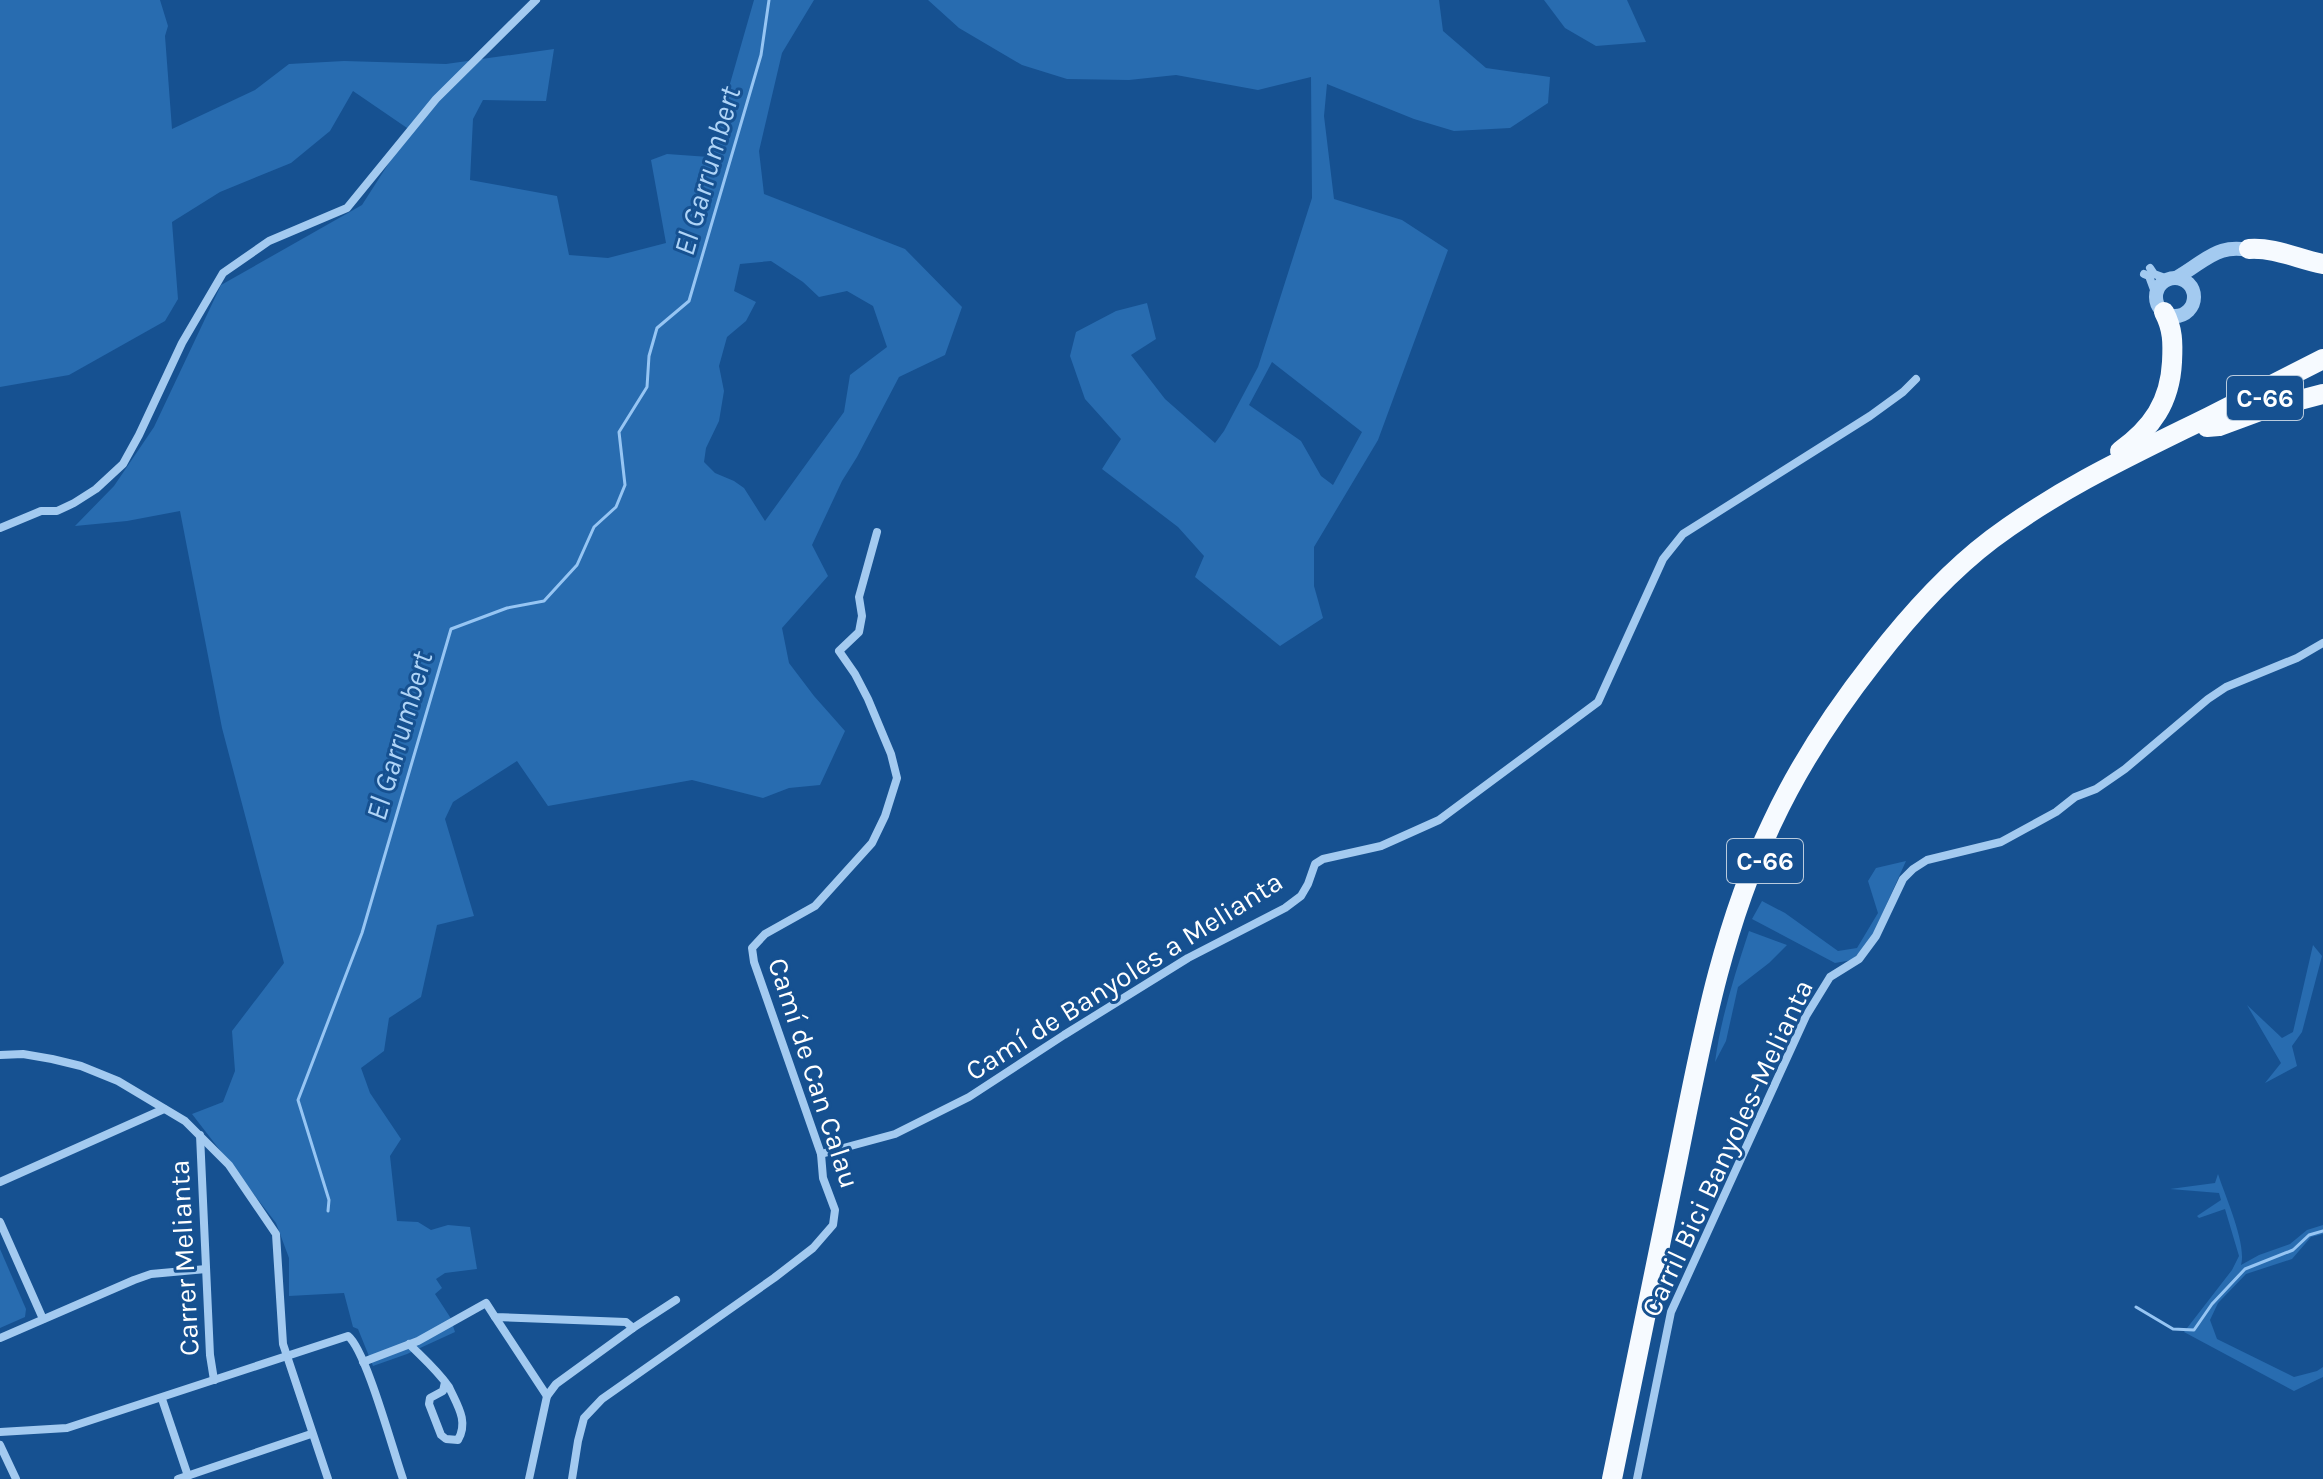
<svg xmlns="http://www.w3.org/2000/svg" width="2323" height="1479" viewBox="0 0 2323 1479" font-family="Karla,sans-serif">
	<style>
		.green { fill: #286cb0; fill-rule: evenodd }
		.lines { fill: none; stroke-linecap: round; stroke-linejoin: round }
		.stream { stroke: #96c5f3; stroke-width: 3 }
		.minor { stroke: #a3caf0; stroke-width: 8 }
		.tertiary { stroke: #a3caf0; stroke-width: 14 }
		.trunk { stroke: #f6faff; stroke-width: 20 }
		.labels { text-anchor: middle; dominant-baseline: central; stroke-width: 6; stroke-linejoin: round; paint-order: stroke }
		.shield { fill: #165191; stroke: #b9cbde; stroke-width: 2 }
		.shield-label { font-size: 26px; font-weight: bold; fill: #fff }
		.street-label { font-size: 28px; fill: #fff; stroke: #165191 }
		.water-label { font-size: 30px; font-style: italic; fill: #afd4f7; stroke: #165191 }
	</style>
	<rect width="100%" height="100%" fill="#165191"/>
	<g class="green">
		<path d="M 0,0 L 160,0 L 168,26 L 165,36 L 172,129 L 255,90 L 289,64 L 344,61 L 446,64 L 554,49 L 546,101 L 483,100 L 473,119 L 470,180 L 557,196 L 569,255 L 608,258 L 666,243 L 651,160 L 667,154 L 709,157 L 754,0 L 814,0 L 782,53 L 759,151 L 764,194 L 905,249 L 962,307 L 945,355 L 899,377 L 857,457 L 842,481 L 812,545 L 828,576 L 782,628 L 789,663 L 814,696 L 845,731 L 820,785 L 789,788 L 763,798 L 692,780 L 548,806 L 517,761 L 453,802 L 445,819 L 474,916 L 437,925 L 421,997 L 389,1018 L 384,1051 L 361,1068 L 370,1093 L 401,1139 L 390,1156 L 397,1221 L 418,1222 L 431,1230 L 448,1225 L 470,1227 L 477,1269 L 445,1273 L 436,1279 L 442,1288 L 435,1294 L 450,1317 L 455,1332 L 407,1354 L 373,1366 L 358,1329 L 353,1327 L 344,1293 L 289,1296 L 289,1258 L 276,1223 L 192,1114 L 223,1102 L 235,1071 L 232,1031 L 284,963 L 222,728 L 180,511 L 127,521 L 75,526 L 114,486 L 154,427 L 221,285 L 362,205 L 410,130 L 353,91 L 330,131 L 291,163 L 220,192 L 172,222 L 178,299 L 165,321 L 69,375 L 0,387 ZM 771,261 L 803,282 L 819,297 L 847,291 L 873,306 L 887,347 L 850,375 L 844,412 L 765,521 L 744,488 L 734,481 L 715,473 L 704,462 L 706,448 L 719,421 L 724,391 L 719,366 L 727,337 L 746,321 L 756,302 L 734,291 L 740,264 Z"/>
		<path d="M 928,0 L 1439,0 L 1443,31 L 1486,68 L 1550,77 L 1548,103 L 1510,128 L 1454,131 L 1414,119 L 1327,84 L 1324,116 L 1334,199 L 1402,220 L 1448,250 L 1378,440 L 1314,547 L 1314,586 L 1323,618 L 1280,646 L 1195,577 L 1204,556 L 1178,527 L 1102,469 L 1121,439 L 1085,399 L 1070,356 L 1076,332 L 1116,311 L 1147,303 L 1156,339 L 1131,355 L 1165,399 L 1215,443 L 1224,431 L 1258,367 L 1312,198 L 1311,77 L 1258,90 L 1176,75 L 1129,80 L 1067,79 L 1022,65 L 959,28 ZM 1272,362 L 1362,432 L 1333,485 L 1321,476 L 1301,441 L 1249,405 Z"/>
		<polygon points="1544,0 1627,0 1646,42 1596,46 1565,28"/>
		<polygon points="1906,861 1870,941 1852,960 1835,963 1752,919 1762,901 1785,913 1838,951 1857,948 1878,913 1868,881 1876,868"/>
		<path d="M 1749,931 L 1787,945 L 1769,963 L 1738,987 L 1726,1041 L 1715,1062 C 1721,1017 1735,974 1749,931 Z"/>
		<polygon points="2313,945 2322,956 2302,1032 2292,1046 2297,1066 2265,1083 2281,1063 2247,1005 2282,1038 2293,1032"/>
		<path d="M 2218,1174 C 2225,1196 2247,1244 2241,1265 L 2259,1255 L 2290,1244 L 2307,1230 L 2323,1225 L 2323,1234 L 2311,1237 L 2292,1259 L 2246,1274 L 2218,1303 L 2210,1320 L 2217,1339 L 2294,1377 L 2317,1371 L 2323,1367 L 2323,1377 L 2294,1391 L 2184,1332 L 2232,1270 L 2239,1256 L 2225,1209 L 2199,1218 L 2197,1216 L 2221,1200 L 2219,1193 L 2170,1189 L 2215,1183 Z"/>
		<polygon points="0,1249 26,1309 25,1317 0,1328"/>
	</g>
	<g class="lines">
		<g class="stream">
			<polyline points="328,1211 329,1200 298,1100 362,933 451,629 507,608 544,601 577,565 594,527 616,507 625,485 619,432 647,387 649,356 657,328 689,301 761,55 769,0"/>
			<polyline points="2136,1307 2173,1329 2194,1330 2212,1304 2245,1269 2293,1250 2309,1235 2323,1231"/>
		</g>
		<g class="minor">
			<polyline points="2150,268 2154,274 2168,279"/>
			<polyline points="2144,274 2149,276 2156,295"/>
			<polyline points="0,528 41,511 57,511 74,503 96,489 123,464 139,435 182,343 223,273 269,241 347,208 436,99 536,0"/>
			<polyline points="0,1055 23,1054 52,1059 81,1066 118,1081 185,1121 229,1165 276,1234 283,1344 328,1479"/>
			<polyline points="200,1135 210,1355 214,1380"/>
			<polyline points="821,1154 895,1134 969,1097 1064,1035 1188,958 1285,908 1301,896 1308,884 1315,864 1323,859 1381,846 1439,820 1598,702 1663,559 1683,534 1870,416 1903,392 1916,379"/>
			<polyline points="0,1182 164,1109"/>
			<polyline points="0,1222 43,1319"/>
			<polyline points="495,1317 547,1396"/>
			<polyline points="0,1338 134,1280 151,1274 206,1269"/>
			<path d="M 409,1344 C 423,1358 437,1370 449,1387 C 457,1405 469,1421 458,1440 L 446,1439 L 441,1435 L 429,1404 L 430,1398 L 443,1391 L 445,1382"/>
			<polyline points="363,1362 418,1341 486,1303 495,1317 626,1322 633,1328"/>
			<polyline points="162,1399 188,1476"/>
			<path d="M 0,1432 L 67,1428 L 348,1336 C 366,1350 393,1451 403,1479"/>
			<polyline points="0,1445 16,1479"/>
			<polyline points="178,1479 311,1434"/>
			<polyline points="529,1479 547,1396 556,1384 633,1328 676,1300"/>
			<polyline points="572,1479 578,1441 584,1418 602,1399 774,1278 813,1248 833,1225 835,1210 823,1178 821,1154 754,962 752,948 765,934 815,906 872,843 885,816 897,778 891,754 868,699 855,674 839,651 859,632 862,616 859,597 877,532"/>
			<polyline points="1637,1479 1671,1312 1806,1016 1830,977 1859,959 1876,936 1903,879 1913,869 1927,860 2001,842 2056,812 2075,797 2096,789 2125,769 2208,699 2226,687 2297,658 2323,643"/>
		</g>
		<g class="tertiary">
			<path d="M 2176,278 C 2208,260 2217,241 2258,252"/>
			<circle cx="2175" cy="297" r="19"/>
		</g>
		<g class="trunk">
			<path d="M 2249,249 C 2274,247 2298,259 2323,264"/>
			<polyline points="2207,427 2219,426 2265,409 2323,394"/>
			<path d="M 2120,451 C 2152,428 2170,402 2172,362 C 2173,343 2173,329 2164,312"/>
			<path d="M 1612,1479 C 1633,1377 1654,1275 1675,1172 C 1699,1054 1719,933 1772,823 C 1799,765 1834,712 1874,661 C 1908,617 1947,573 1992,539 C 2060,488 2134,454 2209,417 C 2247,398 2285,378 2323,359"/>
		</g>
	</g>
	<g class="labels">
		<g class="shield">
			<rect x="2227" y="376" width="76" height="44" rx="6"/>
			<rect x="1727" y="839" width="76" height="44" rx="6"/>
		</g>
		<g class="shield-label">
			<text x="2265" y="398">C-66</text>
			<text x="1765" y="861">C-66</text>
		</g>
		<g class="street-label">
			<text transform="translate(1124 976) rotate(-32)">Camí de Banyoles a Melianta</text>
			<text transform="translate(814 1073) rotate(72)">Camí de Can Calau</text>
			<text transform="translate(1727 1148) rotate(-65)">Carril Bici Banyoles-Melianta</text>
			<text transform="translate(184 1258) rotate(-93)">Carrer Melianta</text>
		</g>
		<g class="water-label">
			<text transform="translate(707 171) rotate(-74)">El Garrumbert</text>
			<text transform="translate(399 736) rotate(-74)">El Garrumbert</text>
		</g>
	</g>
</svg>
